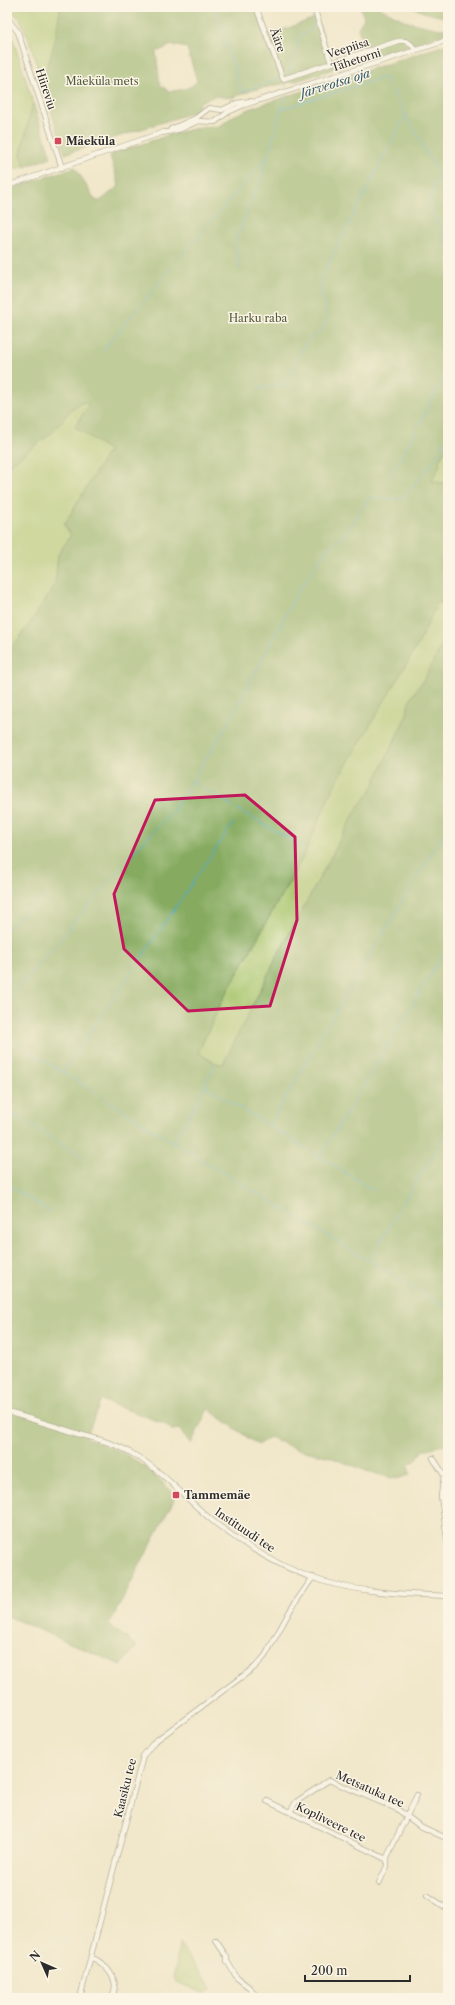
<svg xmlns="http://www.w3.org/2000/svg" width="455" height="2005" viewBox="0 0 455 2005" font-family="'Libre Caslon Text',serif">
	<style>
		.green { fill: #a8c66e; stroke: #6a784c }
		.forest { fill: #86ab61; stroke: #586b46; fill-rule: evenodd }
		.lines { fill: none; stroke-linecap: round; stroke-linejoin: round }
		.stream { stroke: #4aa8c8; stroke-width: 1 }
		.minor-casing { stroke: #706d63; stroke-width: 6 }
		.minor { stroke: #fff; stroke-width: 4.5 }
		.marked { fill: none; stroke: #c2185b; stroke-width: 3; stroke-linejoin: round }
		.poi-dot { fill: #d1495b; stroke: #fcf5e5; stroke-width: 1.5 }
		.labels { text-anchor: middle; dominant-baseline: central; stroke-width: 3; stroke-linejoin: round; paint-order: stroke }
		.street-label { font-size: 11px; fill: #2b2b2b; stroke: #fcf5e5 }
		.park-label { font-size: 11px; fill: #505a3f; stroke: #fcf5e5 }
		.poi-label { font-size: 11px; font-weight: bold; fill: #2b2b2b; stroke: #fcf5e5; text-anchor: start }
		.water-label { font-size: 12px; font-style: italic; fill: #375d6a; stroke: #fcf5e5 }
	</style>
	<rect width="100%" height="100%" fill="#fcf5e5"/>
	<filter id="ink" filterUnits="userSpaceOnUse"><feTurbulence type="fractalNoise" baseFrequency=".025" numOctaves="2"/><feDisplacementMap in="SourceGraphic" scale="8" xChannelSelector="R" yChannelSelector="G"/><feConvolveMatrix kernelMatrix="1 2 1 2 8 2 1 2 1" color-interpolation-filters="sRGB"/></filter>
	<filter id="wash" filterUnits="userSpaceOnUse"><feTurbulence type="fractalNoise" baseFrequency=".012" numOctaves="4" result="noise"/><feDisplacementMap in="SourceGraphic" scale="16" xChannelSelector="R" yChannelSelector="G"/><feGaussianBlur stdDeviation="0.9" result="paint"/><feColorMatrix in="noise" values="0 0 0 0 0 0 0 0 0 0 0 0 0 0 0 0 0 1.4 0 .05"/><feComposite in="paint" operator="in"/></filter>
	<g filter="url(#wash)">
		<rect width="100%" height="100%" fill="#f1e7cb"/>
		<g class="green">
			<polygon points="7,7 59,7 60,10 55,41 42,83 30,42 20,19"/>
			<polygon points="7,28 12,36 33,102 21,154 25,167 7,170"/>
			<polygon points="84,402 88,406 75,427 109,450 64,525 71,535 58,555 55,585 30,624 7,653 7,467 53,432 72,408"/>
			<polygon points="448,445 448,484 431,481 440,465 439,461"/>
			<polygon points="448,573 448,596 442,586"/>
			<polygon points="440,602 448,616 448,633 426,676 409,701 407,714 369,795 359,805 279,953 223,1065 215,1063 198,1053 199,1048 223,999 303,857 333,788 420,641 437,603"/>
			<polygon points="179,1944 212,1988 204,1993 176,1982 173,1978 176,1966"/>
		</g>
		<g class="forest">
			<path d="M 59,7 L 256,7 L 267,36 L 317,17 L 331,62 L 365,52 L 358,28 L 364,18 L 360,7 L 378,7 L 408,22 L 440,29 L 448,28 L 448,33 L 296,81 L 253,90 L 231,98 L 215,96 L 200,102 L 197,111 L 65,154 L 42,83 L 55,41 L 60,10 ZM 172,45 L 187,48 L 197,81 C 191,89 178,91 168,91 L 160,84 L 156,52 Z"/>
			<polygon points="412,7 448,7 448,18 423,12"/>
			<path d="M 448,44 L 448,445 L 439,461 L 440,465 L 432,481 L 448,484 L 448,573 L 442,586 L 448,596 L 448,616 L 440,602 L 437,603 L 420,641 L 333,788 L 303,857 L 223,999 L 198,1053 L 215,1063 L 223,1064 L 279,953 L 359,805 L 369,794 L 407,714 L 409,701 L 426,676 L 448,633 L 448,1444 L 423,1450 L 415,1461 L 408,1465 L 410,1475 L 396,1479 L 369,1472 L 330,1457 L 296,1449 L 269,1437 L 258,1445 L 208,1409 L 191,1444 L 179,1429 L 172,1430 L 165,1424 L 101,1400 L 86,1438 C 129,1454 144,1462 176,1496 L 109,1625 L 137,1646 L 121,1665 L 7,1616 L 7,653 L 30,624 L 55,585 L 58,555 L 71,535 L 64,525 L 109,450 L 75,427 L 88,406 L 84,402 L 72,408 L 53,432 L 7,467 L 7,190 L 75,167 L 95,200 L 100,201 L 119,186 L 110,156 L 112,154 L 172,134 L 202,127 L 220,126 L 233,116 L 254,107 Z"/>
			<polygon points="33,102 51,157 25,167 21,154"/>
		</g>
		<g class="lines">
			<g class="stream">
				<polyline points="214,7 242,92 280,78"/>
				<polyline points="284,75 289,75 300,36 316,26 310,7"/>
				<polyline points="285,87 288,80"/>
				<polyline points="281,109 385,77 436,169"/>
				<polyline points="438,173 429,203 447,248"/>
				<polyline points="181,257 267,157"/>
				<polyline points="240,269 235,241 262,176 281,109 286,96"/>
				<polyline points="103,350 178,260"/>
				<path d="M 257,389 L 285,384 C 293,371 297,355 306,343 C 312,334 325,333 326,321 C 328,306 317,293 321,278 L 406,114"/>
				<polyline points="391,476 448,370"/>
				<polyline points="191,781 233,806"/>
				<polyline points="237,809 305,848"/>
				<polyline points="7,929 44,895"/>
				<polyline points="7,1001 134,852 173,811 229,722 297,593 327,550 345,534 369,498 402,499 433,462 448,436"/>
				<polyline points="7,1037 173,1142 442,1305 448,1305"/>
				<polyline points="63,1072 234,822"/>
				<polyline points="205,1086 375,1191"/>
				<polyline points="7,1110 84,1158"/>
				<polyline points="270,1125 314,1048 448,826"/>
				<polyline points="173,1142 194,1108 215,1063"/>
				<polyline points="320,1157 448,946"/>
				<polyline points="7,1184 50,1212"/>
				<polyline points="369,1260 448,1129"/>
			</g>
		</g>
	</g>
	<g filter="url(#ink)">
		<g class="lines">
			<g class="minor-casing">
				<g id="minor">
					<path d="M 256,7 L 283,79 L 398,41 C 407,40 411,42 415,50"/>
					<polyline points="314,7 331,63"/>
					<polyline points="7,18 18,32 62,168"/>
					<polyline points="171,129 196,118 209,108 222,110 237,103 251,101"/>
					<polyline points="163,133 181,129 198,121 215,122 228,112 244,105 448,40"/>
					<polyline points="7,186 164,132"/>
					<path d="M 7,1412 C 31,1419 55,1426 79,1434 C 97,1439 117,1444 133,1454 C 163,1471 187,1500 214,1522 C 246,1547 283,1569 322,1581 C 363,1593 406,1594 448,1596"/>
					<polyline points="433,1458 444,1475 441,1496 448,1546"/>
					<polyline points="267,1801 386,1859"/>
					<polyline points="290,1812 296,1802 329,1780 397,1809 420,1826 448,1839"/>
					<polyline points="379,1883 387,1866 387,1857 417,1795"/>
					<polyline points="427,1895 448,1909"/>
					<polyline points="216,1941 227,1957 227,1961 237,1978 250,1988 258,1998"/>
					<path d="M 91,1958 C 101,1960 114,1974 115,1985 C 115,1990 113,1994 112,1998"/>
					<polyline points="80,1998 143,1756 154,1742 255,1667 265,1656 291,1609 313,1577"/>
				</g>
			</g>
			<use href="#minor" class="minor"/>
		</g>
	</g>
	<path d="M0 0H455V2005H0ZM 245,795 L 295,837 L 297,920 L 270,1006 L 188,1011 L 124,949 L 114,894 L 155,800 Z" fill="#f1e7cb" fill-opacity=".55" fill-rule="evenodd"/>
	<path class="marked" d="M 245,795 L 295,837 L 297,920 L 270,1006 L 188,1011 L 124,949 L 114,894 L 155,800 Z"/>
	<g class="poi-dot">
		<rect x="54" y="137" width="8" height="8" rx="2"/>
		<rect x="172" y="1491" width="8" height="8" rx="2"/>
	</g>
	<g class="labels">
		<g class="street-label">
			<text transform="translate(278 40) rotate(70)">Ääre</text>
			<text transform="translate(348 48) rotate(-18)">Veepiisa</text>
			<text transform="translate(356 60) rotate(-18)">Tähetorni</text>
			<text transform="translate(46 89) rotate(72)">Hiireviu</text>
			<text transform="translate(245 1530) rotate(34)">Instituudi tee</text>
			<text transform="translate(125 1788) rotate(-76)">Kaasiku tee</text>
			<text transform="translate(370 1789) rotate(24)">Metsatuka tee</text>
			<text transform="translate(331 1822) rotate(26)">Kopliveere tee</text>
		</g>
		<g class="park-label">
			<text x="102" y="81">Mäeküla mets</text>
			<text x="258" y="318">Harku raba</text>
		</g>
		<g class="poi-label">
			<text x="66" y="141">Mäeküla</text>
			<text x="184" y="1495">Tammemäe</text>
		</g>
		<g class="water-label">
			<text transform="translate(335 83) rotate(-17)">Järveotsa oja</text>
		</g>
	</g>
	<rect width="455" height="2005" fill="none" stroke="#fcf5e5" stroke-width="24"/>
	<g transform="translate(42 1963) rotate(315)" stroke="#fcf5e5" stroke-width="3" paint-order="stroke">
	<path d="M0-3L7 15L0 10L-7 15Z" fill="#2b2b2b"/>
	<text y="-6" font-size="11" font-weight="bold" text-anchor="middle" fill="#2b2b2b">N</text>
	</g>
	<path d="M305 1975v6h105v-6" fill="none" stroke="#2b2b2b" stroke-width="2"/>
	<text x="311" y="1975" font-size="12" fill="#2b2b2b" stroke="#fcf5e5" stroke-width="3" paint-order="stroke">200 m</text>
</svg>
